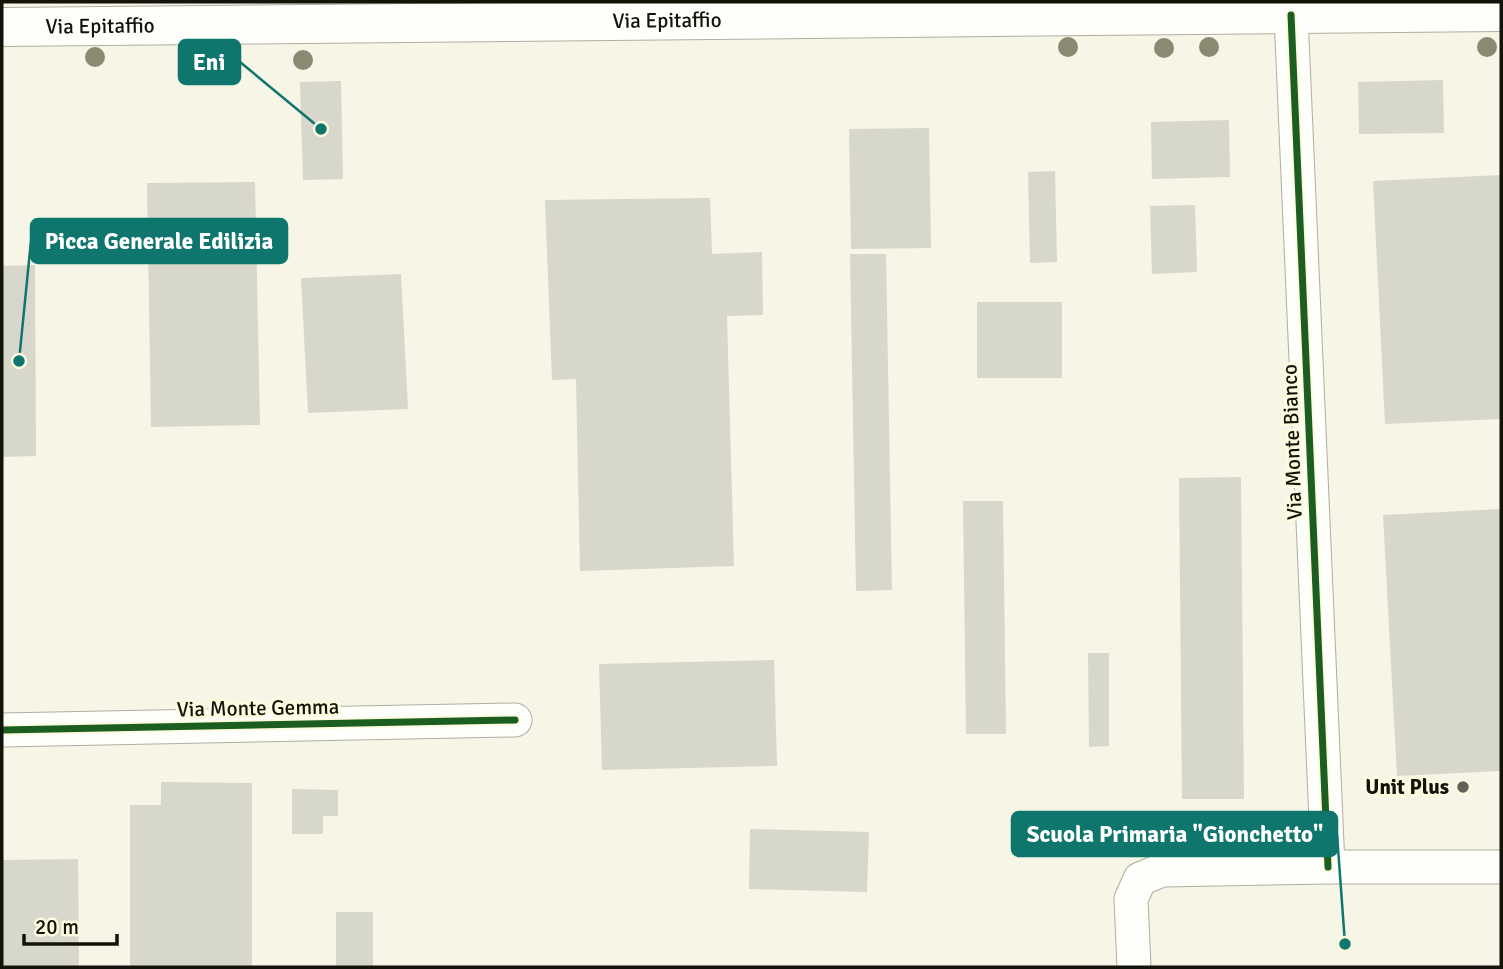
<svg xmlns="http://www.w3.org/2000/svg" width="1503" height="969" viewBox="0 0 1503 969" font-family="Signika,sans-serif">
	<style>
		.building { fill: #d7d7cb }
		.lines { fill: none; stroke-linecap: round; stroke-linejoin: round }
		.street-casing { stroke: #aeaea2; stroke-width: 35 }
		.secondary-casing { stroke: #aeaea2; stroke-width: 40 }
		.street { stroke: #fefefb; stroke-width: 33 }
		.secondary { stroke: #fefefb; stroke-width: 38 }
		.cycleway-casing { stroke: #fcfbe0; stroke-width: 11 }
		.cycleway { stroke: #1b5e20; stroke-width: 7 }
		.tree { fill: #8b8972 }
		.poi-dot { fill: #626257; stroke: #fcfbe0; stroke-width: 2.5 }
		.labels { text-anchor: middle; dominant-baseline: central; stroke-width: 6; stroke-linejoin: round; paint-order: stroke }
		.street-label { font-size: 21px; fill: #13130a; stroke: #fcfbe0 }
		.poi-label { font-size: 21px; font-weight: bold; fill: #13130a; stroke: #fcfbe0; text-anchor: end }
		.leader { fill: none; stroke: #0f766e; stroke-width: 2.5 }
		.callout-dot { fill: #0f766e; stroke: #fcfbe0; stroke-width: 2.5 }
		.callout { fill: #0f766e; stroke: #0f766e; stroke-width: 2.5 }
		.callout-label { font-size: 23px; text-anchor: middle; font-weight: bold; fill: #fff }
	</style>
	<rect width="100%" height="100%" fill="#f6f5e6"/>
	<g class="building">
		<polygon points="1443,80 1444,133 1359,134 1358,82"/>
		<polygon points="341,81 343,179 303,180 300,82"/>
		<polygon points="1229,120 1230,177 1152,179 1151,122"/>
		<polygon points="929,128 931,248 851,249 849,129"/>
		<polygon points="1055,171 1057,262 1030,263 1028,172"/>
		<polygon points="1501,175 1501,419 1385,424 1373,181"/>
		<polygon points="255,182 260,425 151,427 147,183"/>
		<polygon points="710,198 712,254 762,252 763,315 727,316 734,566 580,571 576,379 552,380 545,200"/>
		<polygon points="1195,205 1197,272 1152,274 1150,206"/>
		<polygon points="850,254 886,254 892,590 856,591"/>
		<polygon points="35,265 36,456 2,457 2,266"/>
		<polygon points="401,274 408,409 308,413 301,278"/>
		<rect x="977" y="302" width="85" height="76"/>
		<polygon points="1241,477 1244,799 1182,799 1179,478"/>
		<polygon points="963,501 1003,501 1006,734 966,734"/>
		<polygon points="1501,509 1501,771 1397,776 1383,515"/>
		<polygon points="1088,653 1109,653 1109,746 1089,747"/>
		<polygon points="774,660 777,766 602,770 599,664"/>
		<polygon points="161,782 252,783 252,967 130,967 130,805 161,805"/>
		<polygon points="292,789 338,790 338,816 323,816 323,834 292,834"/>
		<polygon points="750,829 869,832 867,892 749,889"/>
		<polygon points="78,859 79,967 2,967 2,860"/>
		<rect x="336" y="912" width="37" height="55"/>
	</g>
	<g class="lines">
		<g class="street-casing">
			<g id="street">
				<polyline points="1291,15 1328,867"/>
				<polyline points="2,730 515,720"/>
				<polyline points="1134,967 1131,899 1140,879 1162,870 1328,867 1501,867"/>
			</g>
		</g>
		<g class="secondary-casing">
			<g id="secondary">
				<path id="s1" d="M 2,27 L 1501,12"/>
			</g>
		</g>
		<use href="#street" class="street"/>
		<use href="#secondary" class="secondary"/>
		<g class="cycleway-casing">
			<g id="cycleway">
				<polyline points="1291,15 1328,867"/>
				<polyline points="2,730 515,720"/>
			</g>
		</g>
		<use href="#cycleway" class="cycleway"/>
	</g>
	<g class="tree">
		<circle cx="1068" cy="47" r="10"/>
		<circle cx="1209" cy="47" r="10"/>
		<circle cx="1487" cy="47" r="10"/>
		<circle cx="1164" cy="48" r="10"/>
		<circle cx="95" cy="57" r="10"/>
		<circle cx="303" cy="60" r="10"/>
	</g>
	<circle class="poi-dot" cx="1463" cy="787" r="7"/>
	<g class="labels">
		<g class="street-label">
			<text stroke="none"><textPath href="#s1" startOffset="665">Via Epitaffio</textPath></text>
			<text stroke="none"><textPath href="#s1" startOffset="98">Via Epitaffio</textPath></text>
			<text transform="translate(1292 442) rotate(-92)">Via Monte Bianco</text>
			<text transform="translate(258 708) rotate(-1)">Via Monte Gemma</text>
		</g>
		<g class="poi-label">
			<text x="1449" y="787">Unit Plus</text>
		</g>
	</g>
	<path class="leader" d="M321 129L240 62M19 361L31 241M1345 944L1337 834"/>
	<g class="callout-dot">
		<circle cx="321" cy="129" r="7"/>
		<circle cx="19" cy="361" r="7"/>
		<circle cx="1345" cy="944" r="7"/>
	</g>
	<g class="callout">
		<rect x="179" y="40" width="61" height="44" rx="7"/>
		<rect x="31" y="219" width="256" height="44" rx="7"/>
		<rect x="1012" y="812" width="325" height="44" rx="7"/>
	</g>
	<g class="callout-label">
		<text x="209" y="70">Eni</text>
		<text x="159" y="249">Picca Generale Edilizia</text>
		<text x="1175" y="842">Scuola Primaria "Gionchetto"</text>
	</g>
	<rect width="1503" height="969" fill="none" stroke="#13130a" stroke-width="7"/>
	<path d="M24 934v10h93v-10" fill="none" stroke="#13130a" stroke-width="3.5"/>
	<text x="35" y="934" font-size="21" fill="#13130a" stroke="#fcfbe0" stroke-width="5" paint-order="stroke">20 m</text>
</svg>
